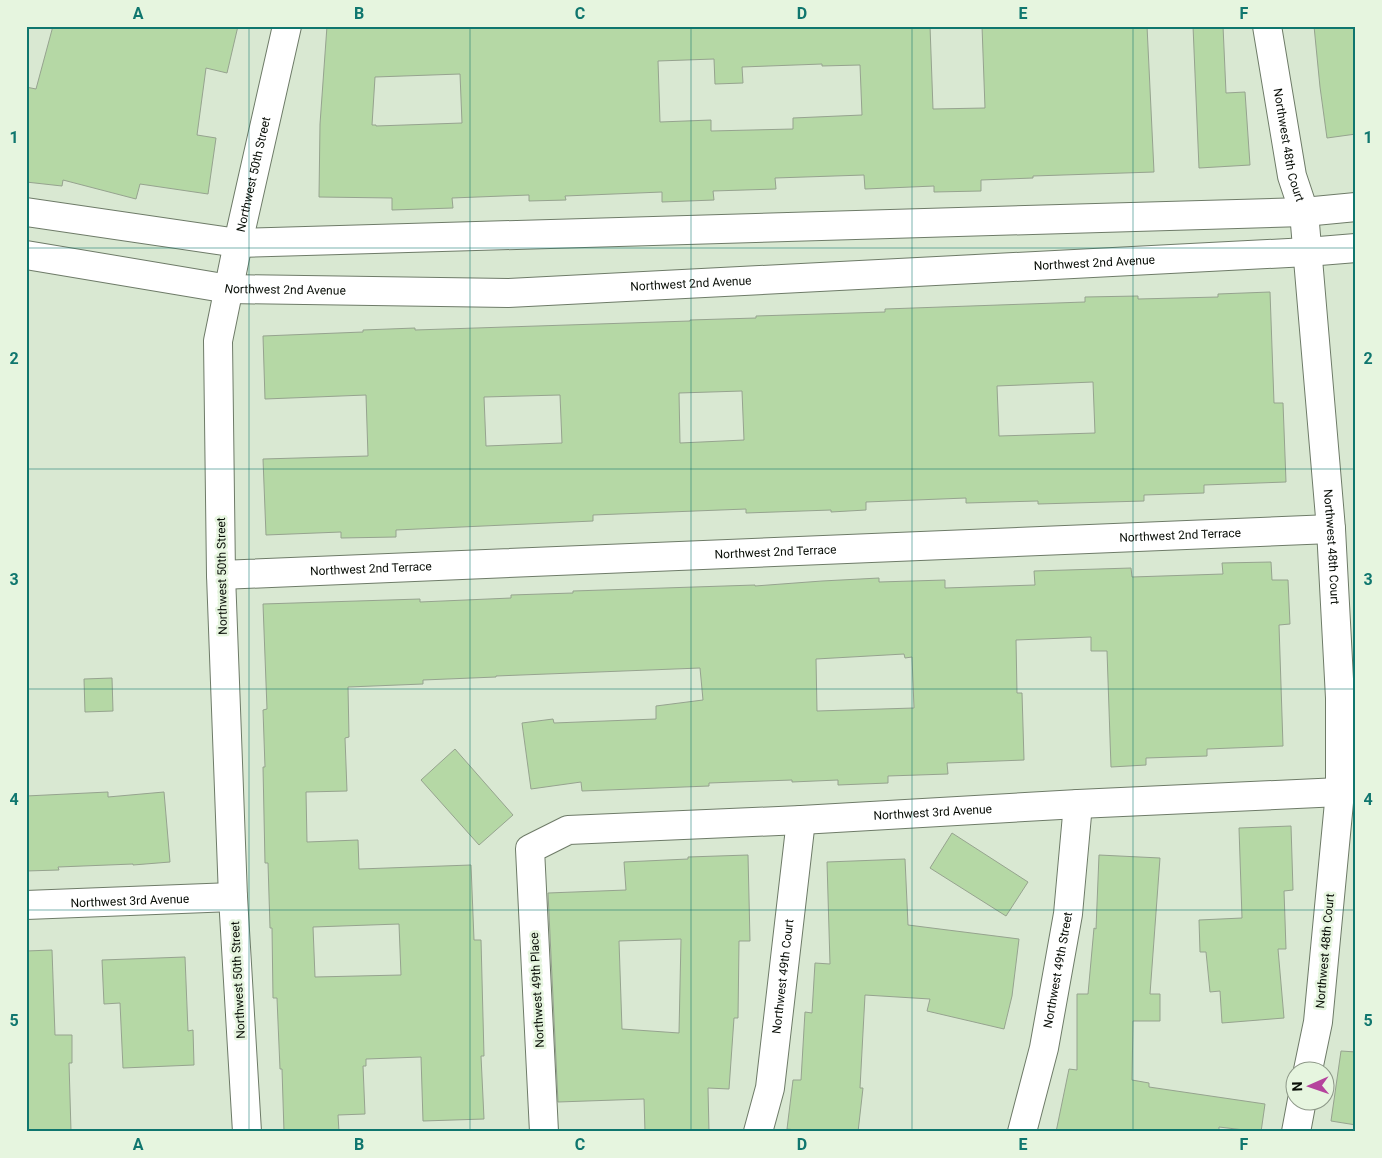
<svg xmlns="http://www.w3.org/2000/svg" width="1382" height="1158" viewBox="0 0 1382 1158" font-family="Roboto,sans-serif">
	<style>
		.building { fill: #b5d8a5; stroke: #96a38f; fill-rule: evenodd }
		.lines { fill: none; stroke-linecap: round; stroke-linejoin: round }
		.minor-casing { stroke: #6e7b68; stroke-width: 30 }
		.minor { stroke: #fff; stroke-width: 28 }
		.grid { fill: none; stroke: #0f766e; stroke-width: 1; stroke-opacity: 0.55 }
		.labels { text-anchor: middle; dominant-baseline: central; stroke-width: 5; stroke-linejoin: round; paint-order: stroke }
		.street-label { font-size: 12px; fill: #080d06; stroke: #e6f5df }
		.neatline { fill: none; stroke: #0f766e; stroke-width: 2 }
		.grid-label { font-size: 16px; text-anchor: middle; font-weight: bold; fill: #0f766e }
	</style>
	<rect width="100%" height="100%" fill="#d9e8d2"/>
	<g class="building">
		<polygon points="53,26 238,26 227,73 206,68 197,135 216,138 208,194 140,184 136,199 63,180 62,186 26,182 26,87 36,89"/>
		<path d="M 327,26 L 930,26 L 933,109 L 985,108 L 982,26 L 1147,26 L 1154,172 L 1033,176 L 1033,178 L 981,180 L 981,191 L 934,192 L 934,186 L 865,189 L 864,175 L 775,178 L 776,189 L 713,191 L 714,200 L 662,202 L 662,192 L 565,196 L 566,200 L 529,201 L 529,195 L 452,198 L 453,208 L 392,210 L 392,198 L 319,197 L 320,124 ZM 714,59 L 715,84 L 743,83 L 742,67 L 822,64 L 822,66 L 860,65 L 862,115 L 793,118 L 793,129 L 711,131 L 711,120 L 660,122 L 658,61 ZM 460,74 L 462,123 L 376,126 L 376,125 L 372,125 L 375,77 Z"/>
		<polygon points="1193,26 1223,26 1226,93 1245,92 1250,165 1199,168"/>
		<polygon points="1314,26 1356,26 1356,134 1327,138 1320,87"/>
		<path d="M 1270,292 L 1274,403 L 1283,403 L 1286,482 L 1204,485 L 1204,493 L 1144,495 L 1144,501 L 1038,504 L 1038,501 L 966,503 L 966,498 L 866,502 L 866,510 L 831,512 L 831,510 L 746,513 L 746,509 L 593,515 L 593,521 L 396,530 L 396,537 L 341,538 L 341,532 L 266,535 L 263,459 L 368,456 L 366,395 L 265,399 L 263,336 L 363,332 L 363,330 L 415,328 L 415,330 L 690,321 L 690,320 L 756,318 L 756,316 L 885,312 L 885,309 L 1085,302 L 1085,297 L 1138,296 L 1138,299 L 1218,297 L 1218,294 ZM 1093,382 L 1095,433 L 999,436 L 997,386 ZM 742,391 L 744,440 L 680,443 L 679,393 ZM 560,395 L 562,443 L 486,446 L 484,397 Z"/>
		<path d="M 1271,562 L 1272,580 L 1288,580 L 1290,624 L 1279,625 L 1283,746 L 1207,749 L 1207,756 L 1146,758 L 1146,765 L 1111,767 L 1107,651 L 1091,651 L 1091,637 L 1016,640 L 1017,693 L 1022,693 L 1024,760 L 947,763 L 948,774 L 888,776 L 888,783 L 838,785 L 838,780 L 792,782 L 792,780 L 709,783 L 709,786 L 582,791 L 581,782 L 531,789 L 522,723 L 553,719 L 554,723 L 656,719 L 656,706 L 703,700 L 700,668 L 496,676 L 496,677 L 423,680 L 423,684 L 348,687 L 349,737 L 345,738 L 347,791 L 306,792 L 307,842 L 358,840 L 359,869 L 471,865 L 474,940 L 481,940 L 484,1056 L 481,1056 L 484,1119 L 423,1121 L 421,1057 L 366,1059 L 366,1066 L 363,1066 L 365,1114 L 338,1115 L 339,1132 L 284,1132 L 282,1069 L 280,1069 L 277,998 L 273,998 L 272,928 L 270,928 L 268,863 L 265,863 L 263,767 L 265,767 L 263,710 L 267,709 L 263,604 L 420,599 L 420,602 L 511,598 L 511,595 L 573,593 L 573,591 L 755,585 L 755,586 L 822,581 L 879,578 L 879,582 L 945,580 L 945,588 L 1035,585 L 1034,571 L 1131,568 L 1132,577 L 1223,574 L 1222,563 ZM 904,654 L 905,658 L 912,657 L 914,708 L 817,711 L 816,659 ZM 399,924 L 401,975 L 315,977 L 313,927 Z"/>
		<polygon points="112,678 113,711 85,712 84,679"/>
		<polygon points="455,749 513,815 479,845 421,780"/>
		<polygon points="108,792 108,797 164,792 170,862 133,865 133,864 58,867 59,870 26,871 26,796"/>
		<polygon points="1291,826 1293,890 1284,891 1286,949 1278,949 1284,1018 1222,1023 1220,991 1210,992 1206,952 1200,952 1199,920 1242,918 1239,828"/>
		<polygon points="952,833 1028,882 1006,916 930,868"/>
		<path d="M 748,855 L 750,941 L 739,941 L 738,1018 L 734,1018 L 729,1089 L 708,1088 L 709,1132 L 645,1132 L 644,1099 L 558,1102 L 548,893 L 626,890 L 624,862 L 688,859 L 688,857 ZM 681,939 L 679,1033 L 622,1029 L 619,941 Z"/>
		<polygon points="1099,855 1160,858 1150,994 1160,994 1160,1021 1133,1021 1132,1080 1149,1083 1149,1087 1265,1104 1261,1132 1219,1127 1219,1132 1056,1132 1069,1069 1077,1070 1077,994 1088,994 1094,928 1096,929"/>
		<polygon points="905,859 908,925 1019,939 1012,996 1004,1029 927,1011 930,999 865,995 860,1088 863,1088 858,1132 812,1132 787,1129 793,1080 801,1080 805,1012 812,1013 815,963 830,964 827,862"/>
		<polygon points="52,950 55,1035 72,1035 72,1063 69,1063 71,1131 26,1132 26,951"/>
		<polygon points="185,957 188,1031 193,1030 194,1065 123,1068 120,1003 104,1004 102,960"/>
		<polygon points="1341,1051 1356,1052 1356,1125 1331,1121"/>
	</g>
	<g class="lines">
		<g class="minor-casing">
			<g id="minor">
				<path id="s1" d="M 1267,26 L 1292,176 L 1304,212 L 1331,529 L 1340,698 L 1340,792 L 1318,1022 L 1308,1070"/>
				<polyline points="26,212 238,243 1304,212 1356,207"/>
				<path id="s2" d="M 26,255 L 229,289 L 508,293 L 1307,252 L 1356,248"/>
				<path id="s3" d="M 221,575 L 1331,529"/>
				<path id="s4" d="M 26,905 L 233,897"/>
				<path id="s5" d="M 247,1132 L 233,897 L 221,575 L 218,341 L 238,243 L 287,26"/>
				<path id="s6" d="M 544,1132 L 530,849 L 568,830 L 801,820 L 1078,804 L 1340,792"/>
				<path id="s7" d="M 758,1132 L 770,1088 L 801,820"/>
				<path id="s8" d="M 1022,1132 L 1044,1048 L 1068,914 L 1078,804"/>
				<polyline points="1296,1132 1302,1100"/>
			</g>
		</g>
		<use href="#minor" class="minor"/>
	</g>
	<path class="grid" d="M 249,26 L 249,1132M 470,26 L 470,1132M 691,26 L 691,1132M 912,26 L 912,1132M 1133,26 L 1133,1132M 26,248 L 1356,248M 26,469 L 1356,469M 26,689 L 1356,689M 26,910 L 1356,910"/>
	<g class="labels">
		<g class="street-label">
			<text stroke="none"><textPath href="#s1" startOffset="121">Northwest 48th Court</textPath></text>
			<text stroke="none"><textPath href="#s5" startOffset="962">Northwest 50th Street</textPath></text>
			<text stroke="none"><textPath href="#s2" startOffset="1072">Northwest 2nd Avenue</textPath></text>
			<text stroke="none"><textPath href="#s2" startOffset="668">Northwest 2nd Avenue</textPath></text>
			<text stroke="none"><textPath href="#s2" startOffset="262">Northwest 2nd Avenue</textPath></text>
			<text stroke="none"><textPath href="#s3" startOffset="960">Northwest 2nd Terrace</textPath></text>
			<text stroke="none"><textPath href="#s1" startOffset="526">Northwest 48th Court</textPath></text>
			<text stroke="none"><textPath href="#s3" startOffset="555">Northwest 2nd Terrace</textPath></text>
			<text stroke="none"><textPath href="#s3" startOffset="150">Northwest 2nd Terrace</textPath></text>
			<text transform="translate(222 576) rotate(-91)">Northwest 50th Street</text>
			<text stroke="none"><textPath href="#s6" startOffset="691">Northwest 3rd Avenue</textPath></text>
			<text stroke="none"><textPath href="#s4" startOffset="104">Northwest 3rd Avenue</textPath></text>
			<text transform="translate(1325 951) rotate(-85)">Northwest 48th Court</text>
			<text stroke="none"><textPath href="#s8" startOffset="166">Northwest 49th Street</textPath></text>
			<text stroke="none"><textPath href="#s7" startOffset="158">Northwest 49th Court</textPath></text>
			<text transform="translate(238 980) rotate(-93)">Northwest 50th Street</text>
			<text transform="translate(537 990) rotate(-93)">Northwest 49th Place</text>
		</g>
	</g>
	<rect width="1382" height="1158" fill="none" stroke="#e6f5df" stroke-width="55"/>
	<g transform="translate(1310 1086) rotate(268)"><circle r="24" fill="#e6f5df" stroke="#8d9888"/>
	<path d="M0-4L9 19L0 12L-9 19Z" fill="#b5439d"/>
	<text y="-8" font-size="14" font-weight="bold" text-anchor="middle" fill="#080d06">N</text>
	</g>
	<rect x="28" y="28" width="1326" height="1102" class="neatline"/>
	<g class="grid-label">
		<text x="138" y="19">A</text>
		<text x="359" y="19">B</text>
		<text x="580" y="19">C</text>
		<text x="802" y="19">D</text>
		<text x="1023" y="19">E</text>
		<text x="1244" y="19">F</text>
		<text x="14" y="143">1</text>
		<text x="1368" y="143">1</text>
		<text x="14" y="364">2</text>
		<text x="1368" y="364">2</text>
		<text x="14" y="585">3</text>
		<text x="1368" y="585">3</text>
		<text x="14" y="805">4</text>
		<text x="1368" y="805">4</text>
		<text x="14" y="1026">5</text>
		<text x="1368" y="1026">5</text>
		<text x="138" y="1150">A</text>
		<text x="359" y="1150">B</text>
		<text x="580" y="1150">C</text>
		<text x="802" y="1150">D</text>
		<text x="1023" y="1150">E</text>
		<text x="1244" y="1150">F</text>
	</g>
</svg>
